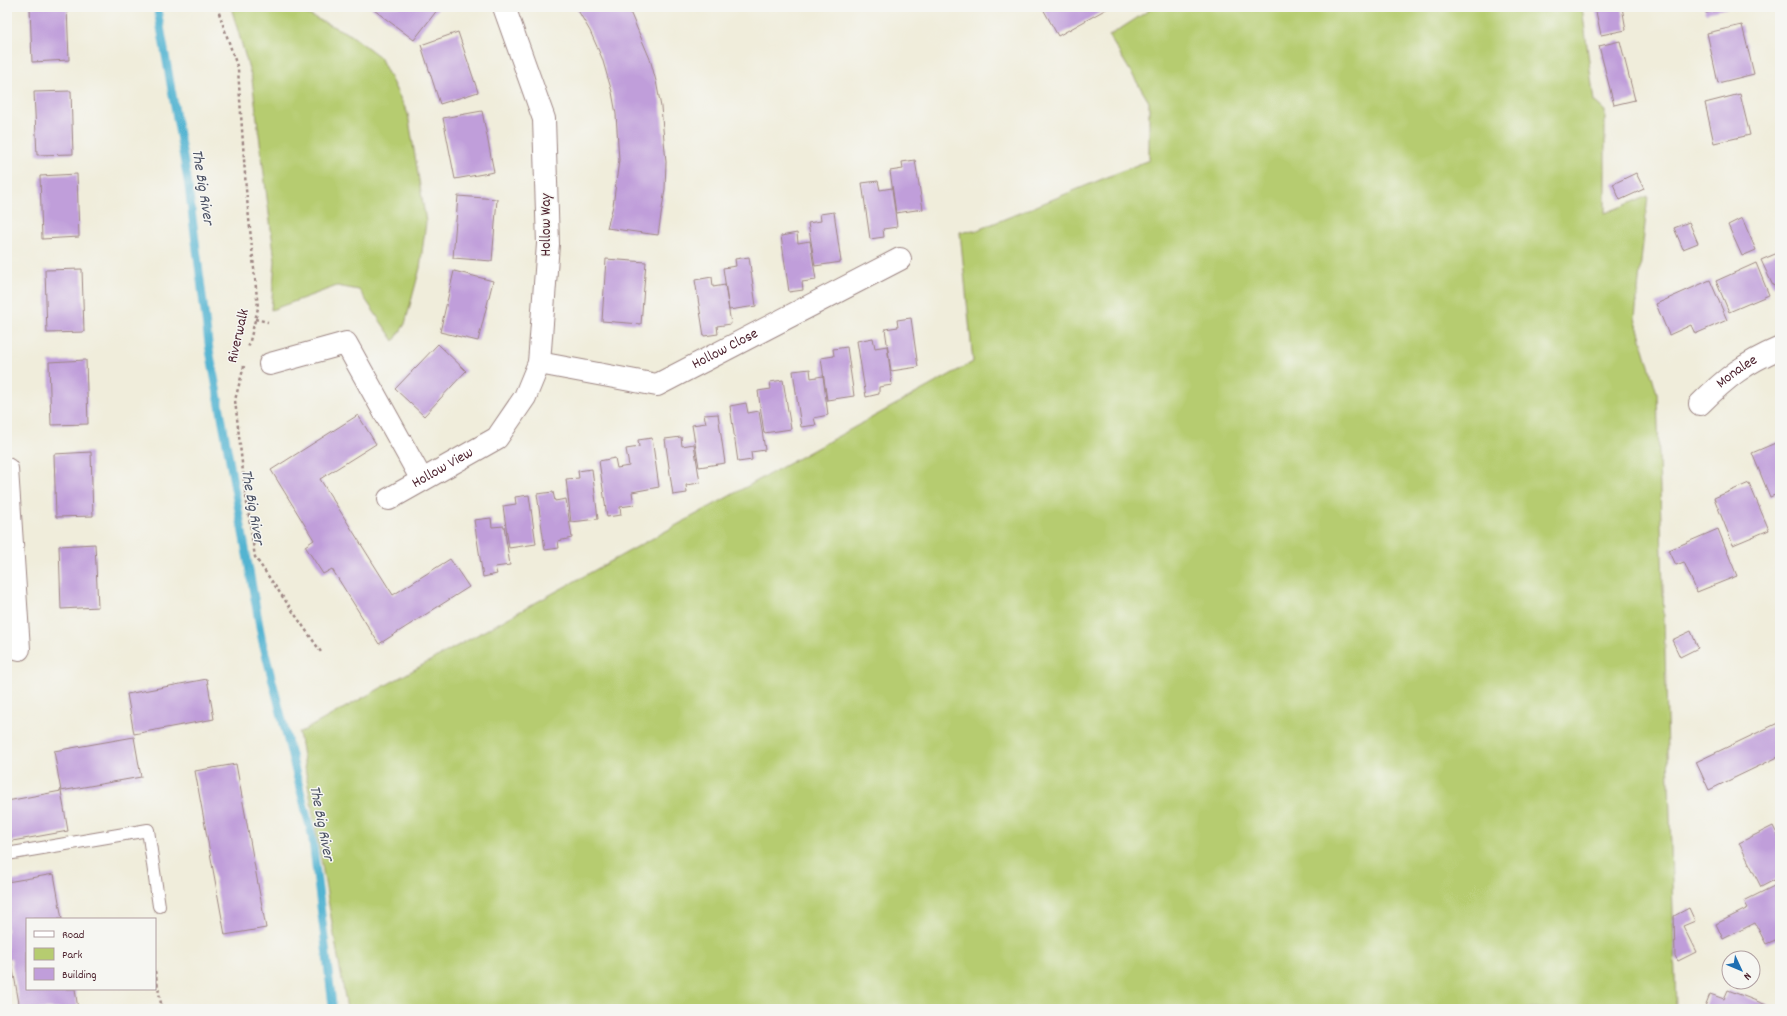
<svg xmlns="http://www.w3.org/2000/svg" width="1787" height="1016" viewBox="0 0 1787 1016" font-family="Dekko,sans-serif">
	<style>
		.green { fill: #b6cc70; stroke: #80764e }
		.lines { fill: none; stroke-linecap: round; stroke-linejoin: round }
		.stream { stroke: #53b4d1; stroke-width: 8 }
		.building { fill: #c09eda }
		.service-casing { stroke: #9d8683; stroke-width: 14 }
		.minor-casing { stroke: #9d8683; stroke-width: 24 }
		.path { stroke: #9d8683; stroke-width: 2.5; stroke-dasharray: 3 3; stroke-linecap: butt }
		.service { stroke: #fff; stroke-width: 12 }
		.minor { stroke: #fff; stroke-width: 22 }
		.labels { text-anchor: middle; dominant-baseline: central; stroke-width: 3; stroke-linejoin: round; paint-order: stroke }
		.street-label { font-size: 15px; fill: #4a1f2b; stroke: #f6f6f2 }
		.water-label { font-size: 16px; font-style: italic; fill: #4d5365; stroke: #f6f6f2 }
	</style>
	<rect width="100%" height="100%" fill="#f6f6f2"/>
	<filter id="ink" filterUnits="userSpaceOnUse"><feTurbulence type="fractalNoise" baseFrequency=".025" numOctaves="2"/><feDisplacementMap in="SourceGraphic" scale="8" xChannelSelector="R" yChannelSelector="G"/><feConvolveMatrix kernelMatrix="1 2 1 2 8 2 1 2 1" color-interpolation-filters="sRGB"/></filter>
	<filter id="wash" filterUnits="userSpaceOnUse"><feTurbulence type="fractalNoise" baseFrequency=".012" numOctaves="4" result="noise"/><feDisplacementMap in="SourceGraphic" scale="16" xChannelSelector="R" yChannelSelector="G"/><feGaussianBlur stdDeviation="0.9" result="paint"/><feColorMatrix in="noise" values="0 0 0 0 0 0 0 0 0 0 0 0 0 0 0 0 0 1.4 0 .05"/><feComposite in="paint" operator="in"/></filter>
	<g filter="url(#wash)">
		<rect width="100%" height="100%" fill="#f0eddb"/>
		<g class="green">
			<polygon points="231,7 292,7 351,35 380,57 408,114 426,222 420,268 405,324 394,341 359,290 337,286 271,310 275,261 252,79"/>
			<polygon points="1154,7 1582,7 1594,101 1605,111 1605,213 1648,196 1635,318 1657,393 1676,1009 347,1009 299,733 973,362 960,232 975,231 1149,160 1149,102 1109,36"/>
		</g>
		<g class="lines">
			<polyline class="stream" points="157,7 188,183 209,347 262,640 312,836 333,1009"/>
		</g>
		<g id="blocks">
			<g class="building">
				<polygon points="30,7 67,7 69,60 32,62"/>
				<polygon points="370,7 436,7 438,9 414,40"/>
				<polygon points="576,7 628,7 650,59 656,81 661,107 666,162 665,189 658,235 607,228 613,206 619,160 616,114 612,92 602,58 590,31"/>
				<polygon points="1042,7 1110,7 1058,36"/>
				<polygon points="1595,7 1622,7 1626,30 1601,35"/>
				<polygon points="1704,7 1727,7 1727,8 1706,13"/>
				<polygon points="1742,25 1754,74 1718,83 1707,33"/>
				<polygon points="458,32 478,92 440,104 421,45"/>
				<polygon points="1620,41 1635,100 1614,105 1599,46"/>
				<polygon points="71,91 73,154 37,155 34,92"/>
				<polygon points="1740,94 1750,135 1714,143 1705,103"/>
				<polygon points="482,111 494,172 455,179 443,118"/>
				<polygon points="915,160 923,209 896,213 890,171 903,169 902,162"/>
				<polygon points="1636,173 1644,189 1620,200 1613,184"/>
				<polygon points="77,174 79,237 42,239 40,176"/>
				<polygon points="878,181 880,190 892,188 897,227 883,229 884,237 870,239 862,183"/>
				<polygon points="458,196 497,199 492,261 453,258"/>
				<polygon points="834,212 841,262 815,266 808,223 821,221 820,214"/>
				<polygon points="1742,218 1756,250 1742,256 1728,225"/>
				<polygon points="1689,222 1698,243 1683,249 1674,228"/>
				<polygon points="797,233 798,243 810,241 816,280 802,282 803,290 789,292 781,236"/>
				<polygon points="1780,252 1780,283 1773,286 1761,260"/>
				<polygon points="749,257 756,306 729,310 723,268 736,266 735,259"/>
				<polygon points="606,259 646,262 641,324 602,321"/>
				<polygon points="1756,263 1769,295 1729,312 1716,281"/>
				<polygon points="82,269 84,332 47,333 45,270"/>
				<polygon points="454,271 493,281 478,341 440,332"/>
				<polygon points="712,277 713,287 725,285 731,324 717,326 718,334 704,336 695,280"/>
				<polygon points="1710,280 1727,320 1695,334 1691,325 1669,335 1656,304"/>
				<polygon points="911,318 918,367 891,371 885,329 898,327 897,320"/>
				<polygon points="873,338 875,348 887,346 892,385 879,387 879,394 866,397 857,341"/>
				<polygon points="438,344 466,371 424,416 395,389"/>
				<polygon points="847,347 854,396 827,400 821,358 834,356 833,349"/>
				<polygon points="86,360 88,424 51,425 49,362"/>
				<polygon points="810,369 811,378 823,376 828,415 814,418 816,425 801,427 793,371"/>
				<polygon points="783,380 791,429 764,433 758,391 771,389 770,382"/>
				<polygon points="746,403 748,413 759,411 765,450 751,452 752,460 738,462 730,406"/>
				<polygon points="718,414 725,463 699,467 692,425 706,423 704,415"/>
				<polygon points="358,415 376,444 320,479 393,595 450,559 469,587 379,644 332,569 323,574 305,546 314,540 271,470"/>
				<polygon points="681,437 682,446 694,444 700,483 686,485 687,493 673,495 665,439"/>
				<polygon points="652,438 659,487 632,492 634,505 620,507 621,515 607,517 599,461 615,458 617,468 629,466 626,449 639,447 638,440"/>
				<polygon points="1780,441 1780,493 1770,497 1752,453"/>
				<polygon points="91,452 93,516 56,517 54,454"/>
				<polygon points="592,469 598,519 571,522 566,479 579,478 578,471"/>
				<polygon points="1749,483 1769,530 1733,545 1714,498"/>
				<polygon points="553,492 555,501 566,499 572,538 558,541 559,548 545,550 537,494"/>
				<polygon points="529,495 536,544 509,548 503,506 516,504 515,497"/>
				<polygon points="491,518 492,527 504,526 510,565 495,567 497,574 483,577 474,520"/>
				<polygon points="1718,529 1737,576 1697,592 1684,562 1676,565 1669,550"/>
				<polygon points="95,544 98,607 61,609 59,546"/>
				<polygon points="1691,631 1698,648 1680,657 1672,640"/>
				<polygon points="207,679 214,719 134,734 127,694"/>
				<polygon points="1780,722 1780,756 1709,790 1696,762"/>
				<polygon points="134,737 141,777 61,791 68,831 7,842 7,801 61,791 54,751"/>
				<polygon points="236,764 266,928 225,935 195,771"/>
				<polygon points="1773,826 1780,840 1780,877 1761,887 1739,843"/>
				<polygon points="54,874 62,919 27,919 27,989 75,989 78,1009 20,1009 11,958 7,959 7,882"/>
				<polygon points="1778,884 1780,888 1780,938 1766,944 1755,923 1723,939 1716,924 1748,908 1744,901"/>
				<polygon points="1689,908 1695,921 1683,926 1696,952 1678,961 1675,956 1674,916"/>
				<polygon points="1728,990 1777,1009 1704,1009 1710,994 1724,999"/>
			</g>
		</g>
	</g>
	<g filter="url(#ink)">
		<use href="#blocks" fill-opacity="0" stroke="#9d8683" stroke-width="1"/>
		<g class="lines">
			<g class="service-casing">
				<polyline id="service" points="7,854 148,830 159,906"/>
			</g>
			<g class="minor-casing">
				<g id="minor">
					<path id="s1" d="M 539,363 L 657,385 L 900,259"/>
					<polyline points="270,364 346,343 422,480"/>
					<path id="s2" d="M 1700,404 C 1727,377 1745,363 1780,348"/>
					<polyline points="7,469 19,649"/>
					<path id="s3" d="M 389,499 L 497,438 L 525,397 L 539,363 L 548,244 L 544,119 L 504,7"/>
				</g>
			</g>
			<g class="path">
				<polyline points="217,7 238,69 246,189 258,308 248,349"/>
				<polyline points="255,319 268,322"/>
				<polyline points="244,366 235,400 245,490 255,557 321,652"/>
				<polyline points="155,971 162,1009"/>
				<polyline points="7,1007 12,1006"/>
			</g>
			<use href="#service" class="service"/>
			<use href="#minor" class="minor"/>
		</g>
	</g>
	<g class="labels">
		<g class="street-label">
			<text transform="translate(547 225) rotate(-90)">Hollow Way</text>
			<text transform="translate(239 336) rotate(-77)">Riverwalk</text>
			<text stroke="none"><textPath href="#s1" startOffset="197">Hollow Close</textPath></text>
			<text stroke="none"><textPath href="#s2" startOffset="49">Monalee</textPath></text>
			<text stroke="none"><textPath href="#s3" startOffset="62">Hollow View</textPath></text>
		</g>
		<g class="water-label">
			<text transform="translate(202 187) rotate(81)">The Big River</text>
			<text transform="translate(252 507) rotate(80)">The Big River</text>
			<text transform="translate(321 823) rotate(79)">The Big River</text>
		</g>
	</g>
	<rect width="1787" height="1016" fill="none" stroke="#f6f6f2" stroke-width="24"/>
	<rect x="26" y="918" width="130" height="72" fill="#f6f6f2" stroke="#b1a0a2"/>
	<rect x="34" y="931" width="20" height="6" fill="#ffffff" stroke="#b1a0a2"/>
	<text x="62" y="938" font-size="12" fill="#4a1f2b">Road</text>
	<rect x="34" y="948" width="20" height="12" fill="#b6cc70" stroke="#b1a0a2"/>
	<text x="62" y="958" font-size="12" fill="#4a1f2b">Park</text>
	<rect x="34" y="968" width="20" height="12" fill="#c09eda" stroke="#b1a0a2"/>
	<text x="62" y="978" font-size="12" fill="#4a1f2b">Building</text>
	<g transform="translate(1741 970) rotate(134)"><circle r="19" fill="#f6f6f2" stroke="#b1a0a2"/>
	<path d="M0-3L7 15L0 10L-7 15Z" fill="#1f6fb2"/>
	<text y="-6" font-size="11" font-weight="bold" text-anchor="middle" fill="#4a1f2b">N</text>
	</g>
</svg>
